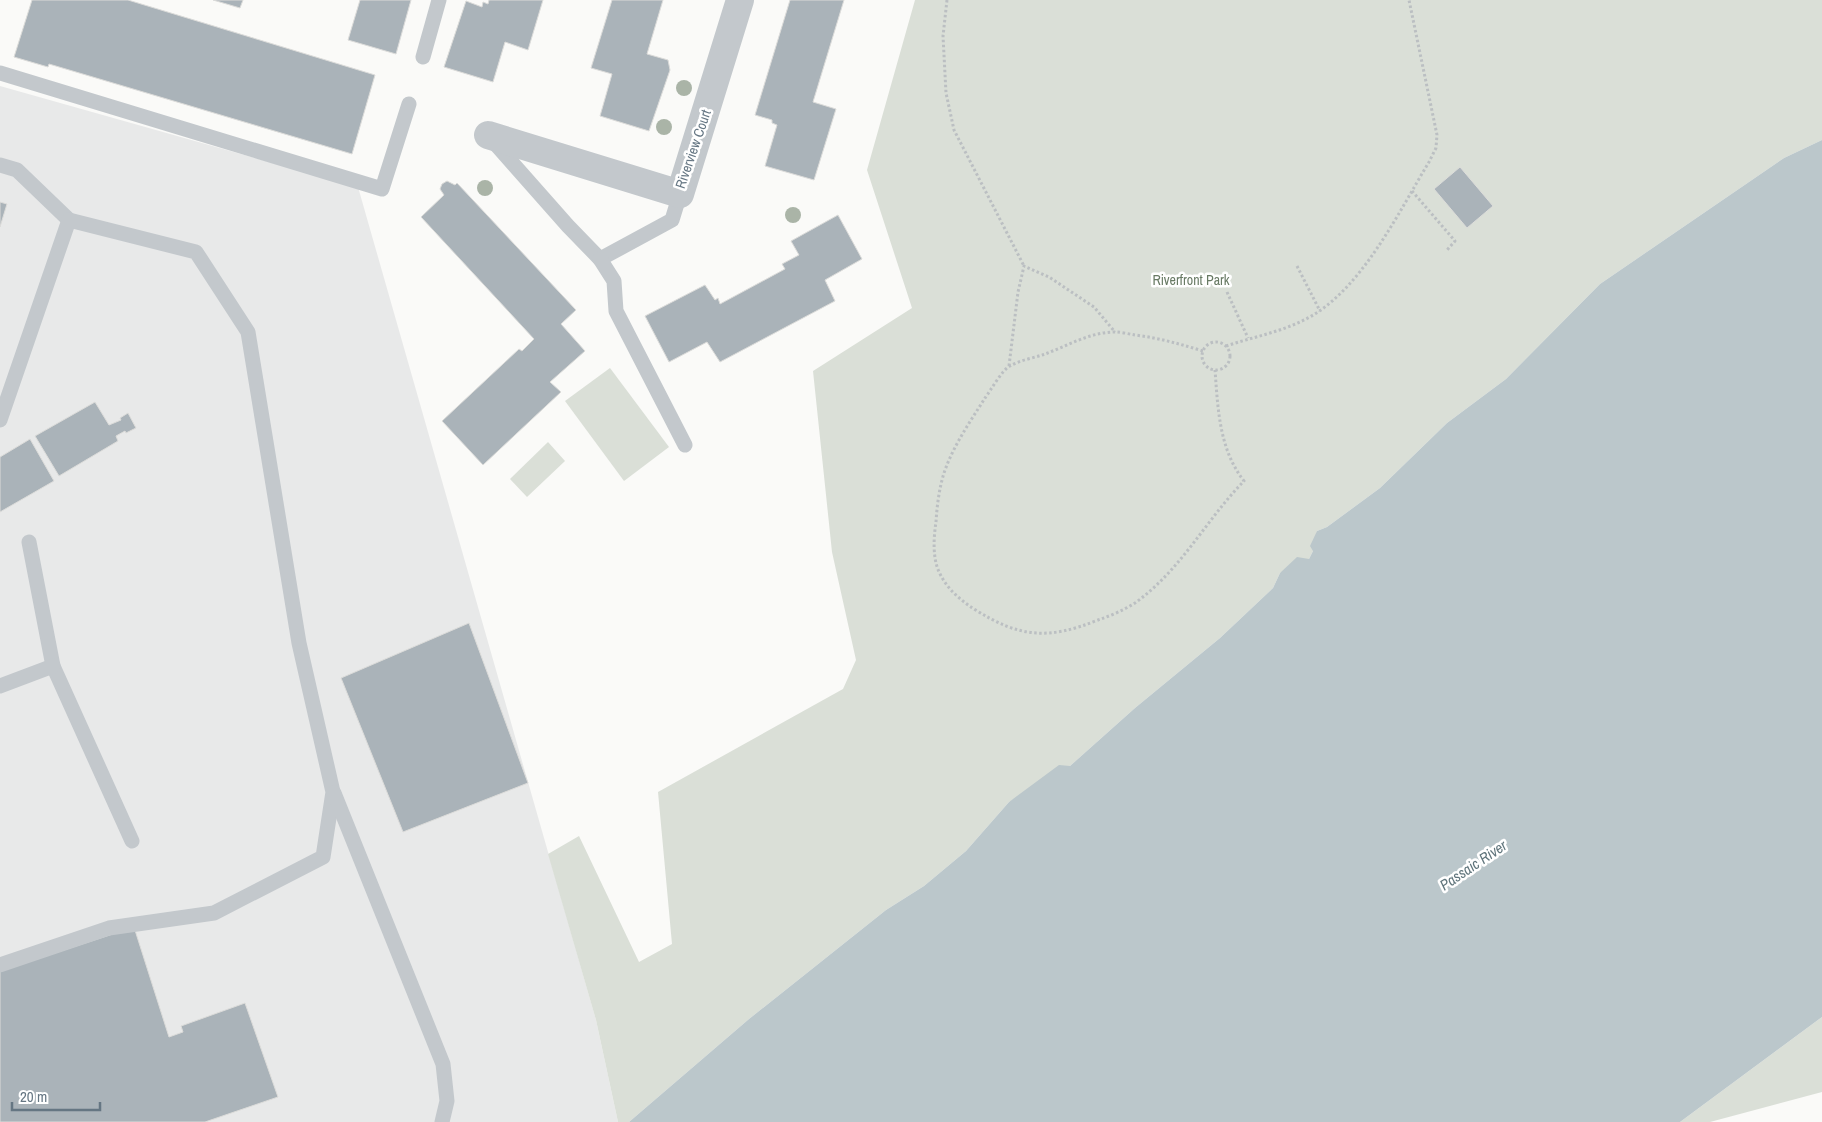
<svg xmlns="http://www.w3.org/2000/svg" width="1822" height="1122" viewBox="0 0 1822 1122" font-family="'Archivo Narrow',sans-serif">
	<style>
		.built { fill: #e8e9e9 }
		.green { fill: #dadfd7 }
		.water { fill: #bbc7cb }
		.building { fill: #aab3b9; stroke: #dcdcda }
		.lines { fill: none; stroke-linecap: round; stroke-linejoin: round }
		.path { stroke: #bbbfc2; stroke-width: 3; stroke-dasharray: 2.5 2.5; stroke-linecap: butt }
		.service { stroke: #c3c8cc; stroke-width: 15 }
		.minor { stroke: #c3c8cc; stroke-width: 28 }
		.tree { fill: #aab4a7 }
		.labels { text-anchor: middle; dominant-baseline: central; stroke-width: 5; stroke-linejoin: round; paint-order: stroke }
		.street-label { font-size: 14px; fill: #657683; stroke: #fff }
		.park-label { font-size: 14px; fill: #687a64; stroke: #fff }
		.water-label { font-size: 15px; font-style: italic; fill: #60757c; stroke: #fff }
	</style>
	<rect width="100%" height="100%" fill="#fafaf8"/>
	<polygon class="built" points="0,86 358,187 596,1020 618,1122 0,1122"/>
	<g class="green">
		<polygon points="915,0 1822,0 1822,140 1784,158 1600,284 1506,379 1447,423 1380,488 1327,527 1317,531 1313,551 1309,559 1280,573 1273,588 1220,638 1135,708 1070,766 1009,802 966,851 924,886 886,910 749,1019 629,1122 618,1122 596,1020 548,854 579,836 639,962 672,944 658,792 843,689 856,660 832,552 813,371 912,308 867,170"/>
		<polygon points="610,368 669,447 624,481 565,401"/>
		<polygon points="548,442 565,461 527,497 510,479"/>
		<polygon points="1822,1017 1822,1092 1710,1122 1680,1122"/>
	</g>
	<polygon class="water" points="1822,140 1822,1017 1680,1122 629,1122 749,1019 886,910 924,886 966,851 1009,802 1059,765 1070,766 1135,708 1220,638 1273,588 1280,573 1297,557 1309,559 1313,551 1310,546 1317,531 1327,527 1380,488 1447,423 1506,379 1600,284 1784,158"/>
	<g class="building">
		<polygon points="32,0 128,0 375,75 352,154 49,64 48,67 14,57"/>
		<polygon points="213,0 243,0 240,8"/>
		<polygon points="360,0 411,0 396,54 348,40"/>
		<polygon points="489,0 543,0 528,50 505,42 493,82 444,67 466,1 482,7 483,2 488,4"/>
		<polygon points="612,0 663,0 647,54 668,60 670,70 649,131 600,116 612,74 591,68"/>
		<polygon points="790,0 844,0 813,102 836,109 814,180 765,166 777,125 772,123 772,120 755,115"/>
		<polygon points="1460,167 1493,206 1467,228 1434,189"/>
		<polygon points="447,181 455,185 457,183 576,310 561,324 585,351 550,382 561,392 483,465 442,421 519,349 522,351 534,339 421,217 444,195 440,189 442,184"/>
		<polygon points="0,202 7,204 0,227"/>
		<polygon points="838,215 862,259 825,280 835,301 720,362 707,342 669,362 645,316 705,285 715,300 718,298 720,304 785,269 782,264 799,255 791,241"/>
		<polygon points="95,402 109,425 121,420 120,418 128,413 136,428 126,433 125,431 116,436 118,441 59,476 35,436"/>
		<polygon points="30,439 54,481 0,512 0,457"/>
		<polygon points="469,623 528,783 403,832 341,678"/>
		<polygon points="134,927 169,1037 183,1032 181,1026 245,1003 278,1097 205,1122 0,1122 0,971"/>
	</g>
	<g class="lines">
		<g class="path">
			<polyline points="947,0 943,36 946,93 954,130 1024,266"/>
			<polyline points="1412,191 1455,241 1447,250"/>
			<polyline points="1297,266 1320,311"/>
			<polyline points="1227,292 1248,338"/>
			<circle cx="1216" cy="356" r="14"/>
			<path d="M 1226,346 C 1253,337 1281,332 1306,319 C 1361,291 1398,213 1429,162 L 1436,148 L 1437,135 L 1409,0"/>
			<path d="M 1203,351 C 1180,344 1159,338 1135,335 C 1129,334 1121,332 1115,332 C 1090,332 1067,346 1045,354 C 1034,358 1020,360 1010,366 C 1002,370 991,390 985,398 C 970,422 953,446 944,473 C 939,489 937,506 936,522 C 934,535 933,550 936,563 C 941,583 957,598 974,609 C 1020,638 1048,640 1098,620 C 1110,616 1124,610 1135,603 C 1182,569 1205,521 1244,481 C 1219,449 1218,409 1215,370"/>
			<polyline points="1009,366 1018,292 1024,266 1049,277 1094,307 1115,332"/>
		</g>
		<g class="service">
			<polyline points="423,57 439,0"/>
			<polyline points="0,73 382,189 409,104"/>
			<polyline points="492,140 568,226 600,259 672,220 680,194"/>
			<polyline points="0,165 17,170 69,220"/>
			<polyline points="600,259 614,281 616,311 685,445"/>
			<polyline points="0,420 69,220 196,252 248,332 299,643 333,792 323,857 214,913 109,928 0,965"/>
			<polyline points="29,542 53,666 132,841"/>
			<polyline points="0,686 53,666"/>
			<polyline points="334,793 443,1064 447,1101 442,1122"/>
		</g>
		<polyline class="minor" points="488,135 680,194 740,0"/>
	</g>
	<g class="tree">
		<circle cx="684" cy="88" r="8"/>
		<circle cx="664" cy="127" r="8"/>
		<circle cx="485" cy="188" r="8"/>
		<circle cx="793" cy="215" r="8"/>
	</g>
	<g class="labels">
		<g class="street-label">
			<text transform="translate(693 149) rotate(-71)">Riverview Court</text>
		</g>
		<g class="park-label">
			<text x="1191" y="280">Riverfront Park</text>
		</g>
		<g class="water-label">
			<text transform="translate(1473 865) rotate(-34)">Passaic River</text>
		</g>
	</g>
	<path d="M12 1102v8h88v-8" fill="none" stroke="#657683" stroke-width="2.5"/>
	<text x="20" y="1102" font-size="15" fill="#657683" stroke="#ffffff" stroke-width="4" paint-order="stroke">20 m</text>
</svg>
